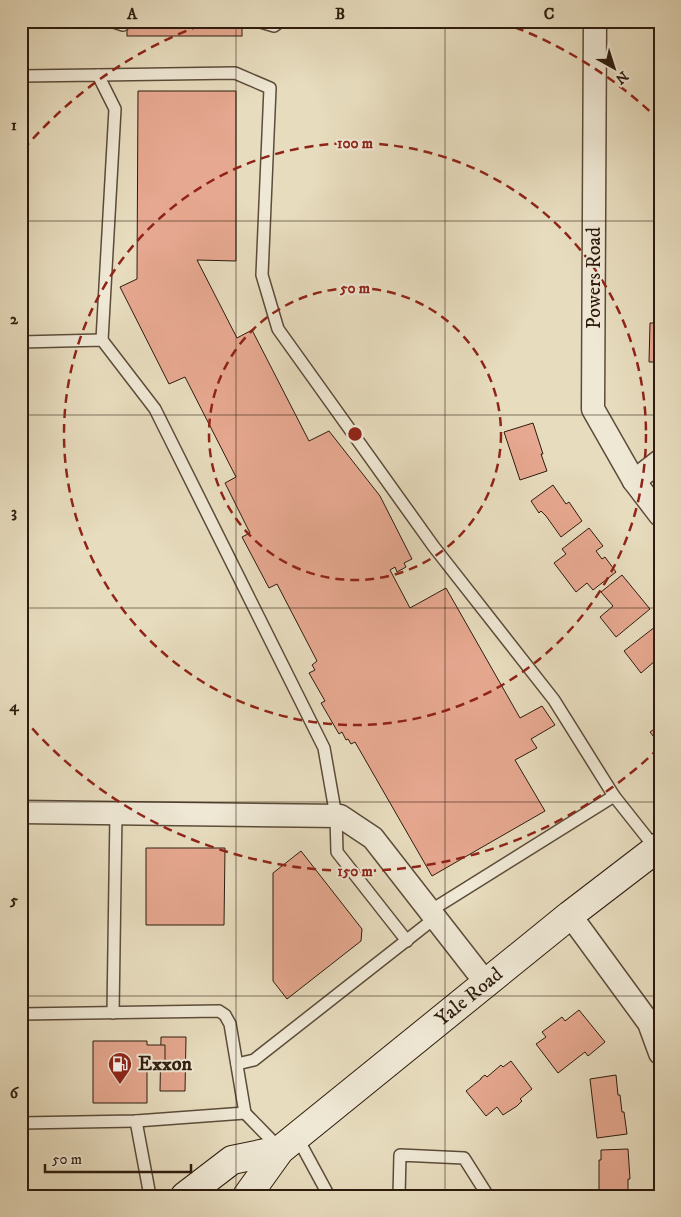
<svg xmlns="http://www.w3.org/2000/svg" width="681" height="1217" viewBox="0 0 681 1217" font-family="'IM FELL DW Pica',serif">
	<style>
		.building { fill: #e6a890; stroke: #2e1c0d }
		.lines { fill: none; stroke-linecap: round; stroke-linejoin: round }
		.lane-casing { stroke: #5c4c39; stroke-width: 14 }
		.street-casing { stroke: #5c4c39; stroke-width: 25 }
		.secondary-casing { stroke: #2e1c0d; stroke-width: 30 }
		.lane { stroke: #efe8d5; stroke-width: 11 }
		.street { stroke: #efe8d5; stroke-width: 22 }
		.secondary { stroke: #efe8d5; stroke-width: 28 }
		.grid { fill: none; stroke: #2e1c0d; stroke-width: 1; stroke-opacity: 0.55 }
		.ring { fill: none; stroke: #8f2418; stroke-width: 2.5; stroke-dasharray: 9 6 }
		.labels { text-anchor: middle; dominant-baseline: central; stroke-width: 4; stroke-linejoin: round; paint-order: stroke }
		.street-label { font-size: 20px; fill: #2e1c0d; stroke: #efe8d5 }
		.poi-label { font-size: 20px; font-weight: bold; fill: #2e1c0d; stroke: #efe8d5; text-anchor: start }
		.centre { fill: #8f2418; stroke: #efe8d5; stroke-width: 2.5 }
		.ring-label { font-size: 15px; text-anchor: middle; font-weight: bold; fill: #8f2418; stroke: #efe8d5; stroke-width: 4; stroke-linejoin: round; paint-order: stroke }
		.neatline { fill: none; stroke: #2e1c0d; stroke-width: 2 }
		.grid-label { font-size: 16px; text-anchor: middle; font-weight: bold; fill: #2e1c0d }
	</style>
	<rect width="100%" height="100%" fill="#e7dcbe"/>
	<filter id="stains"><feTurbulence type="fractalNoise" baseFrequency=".004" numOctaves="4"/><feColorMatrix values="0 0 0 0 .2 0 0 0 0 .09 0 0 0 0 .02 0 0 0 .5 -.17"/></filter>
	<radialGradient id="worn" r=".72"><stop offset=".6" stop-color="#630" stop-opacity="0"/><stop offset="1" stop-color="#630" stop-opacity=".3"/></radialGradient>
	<g class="building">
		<rect x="127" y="21" width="115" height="15"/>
		<rect x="658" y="72" width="2" height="50"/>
		<polygon points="138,91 236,91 236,261 197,260 237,338 252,330 309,441 329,431 380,496 412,559 404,563 406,567 397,572 395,567 390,570 410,608 446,588 520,718 542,706 555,725 531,739 537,748 515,760 545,811 432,876 355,742 351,744 348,739 346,740 342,732 339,734 321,703 325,701 309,673 315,670 312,665 317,661 277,584 269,588 242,537 250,533 225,483 236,477 185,377 169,384 120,287 137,279"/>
		<rect x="656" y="129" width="4" height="24"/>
		<polygon points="657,187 660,187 660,237 656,237"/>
		<polygon points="658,253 660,253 660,298 656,298"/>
		<polygon points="659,306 660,375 655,375 655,362 649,362 650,323 658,323"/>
		<polygon points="533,423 543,454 541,454 547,471 520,480 504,432"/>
		<polygon points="553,485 566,504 569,502 582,521 561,537 546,516 541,511 539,513 531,501"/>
		<polygon points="589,528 603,546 596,551 602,559 605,557 616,572 593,590 587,583 576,592 554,563 566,554 562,549"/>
		<polygon points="622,575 650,609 616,637 600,617 613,606 601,592"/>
		<polygon points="660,623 660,667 655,661 641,673 624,651"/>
		<polygon points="660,725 660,745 650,732"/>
		<polygon points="146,848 225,848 224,925 146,925"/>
		<polygon points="301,851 362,929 361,941 287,999 273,981 273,873"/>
		<polygon points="579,1010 605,1042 588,1056 585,1052 558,1073 536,1044 546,1037 542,1032 562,1017 565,1021"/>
		<polygon points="161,1037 186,1037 185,1091 160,1091"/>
		<polygon points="93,1041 147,1041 147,1045 165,1045 165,1067 147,1067 147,1103 93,1103"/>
		<polygon points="511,1061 532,1089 520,1099 522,1101 517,1106 503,1115 497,1107 486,1116 466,1091 481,1079 481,1078 485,1075 487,1077 501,1065 503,1067"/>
		<polygon points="616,1075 618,1095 620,1095 622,1112 624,1112 627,1134 597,1138 590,1079"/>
		<polygon points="628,1149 630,1179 628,1179 628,1196 599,1196 599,1160 601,1160 601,1150"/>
	</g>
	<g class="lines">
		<g class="lane-casing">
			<g id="lane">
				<polyline points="111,21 123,25"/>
				<polyline points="257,21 274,26 281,21"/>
				<polyline points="98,75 235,73 270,88 262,275 278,329 434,547 554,700 614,796 656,849"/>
				<polyline points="21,76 98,75 115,109 102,340"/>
				<polyline points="21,342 102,340 155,409 324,748 336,816 337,852 407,941"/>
				<polyline points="430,911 614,796"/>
				<polyline points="113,1013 116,813"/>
				<polyline points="21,1014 219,1011 225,1015 230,1024 245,1113 280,1149"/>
				<polyline points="237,1064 254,1060 435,918"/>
				<polyline points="136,1121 150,1196"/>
				<polyline points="21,1123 136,1121 245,1113"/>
				<polyline points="297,1137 329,1196"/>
				<polyline points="399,1196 400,1155 464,1158 488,1196"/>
			</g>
		</g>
		<g class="street-casing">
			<g id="street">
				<polyline points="595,21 593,409 634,481 660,515"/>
				<polyline points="634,481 660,461"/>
				<polyline points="21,812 340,816 373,838 486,983"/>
				<polyline points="570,915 649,1023 660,1053"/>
			</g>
		</g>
		<g class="secondary-casing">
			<g id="secondary">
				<polyline points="185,1196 232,1160 280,1150"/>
				<path id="s1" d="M 247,1196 L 280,1150 L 570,915 L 660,846"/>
			</g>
		</g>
		<use href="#lane" class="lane"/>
		<use href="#street" class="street"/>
		<use href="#secondary" class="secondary"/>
	</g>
	<path class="grid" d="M 236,21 L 236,1196M 445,21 L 445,1196M 21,221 L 660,221M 21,415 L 660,415M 21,608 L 660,608M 21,802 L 660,802M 21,996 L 660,996"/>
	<g class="ring">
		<circle cx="355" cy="434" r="146"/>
		<circle cx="355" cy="434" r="291"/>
		<path d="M659 748A437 437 0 0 1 23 718M23 150A437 437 0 0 1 209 22M501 22A437 437 0 0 1 659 120"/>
	</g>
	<defs>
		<g id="fuel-pin" transform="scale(1.25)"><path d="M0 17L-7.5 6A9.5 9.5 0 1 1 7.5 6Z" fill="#8f2418" stroke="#efe8d5"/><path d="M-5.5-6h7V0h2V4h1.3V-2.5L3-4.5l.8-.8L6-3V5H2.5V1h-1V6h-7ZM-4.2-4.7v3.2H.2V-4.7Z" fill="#fff"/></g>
	</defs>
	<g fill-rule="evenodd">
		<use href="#fuel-pin" x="120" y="1064"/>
	</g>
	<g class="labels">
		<g class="street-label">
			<text transform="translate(594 278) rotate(-90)">Powers Road</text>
			<text stroke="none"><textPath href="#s1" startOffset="300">Yale Road</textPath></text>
		</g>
		<g class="poi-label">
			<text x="138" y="1064">Exxon</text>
		</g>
	</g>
	<circle cx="355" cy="434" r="8" class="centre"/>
	<g class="ring-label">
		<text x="355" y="148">100 m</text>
		<text x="355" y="293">50 m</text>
		<text x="355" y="876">150 m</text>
	</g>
	<rect width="681" height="1217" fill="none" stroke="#e7dcbe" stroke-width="55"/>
	<g transform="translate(614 68) rotate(141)" stroke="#efe8d5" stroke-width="4" paint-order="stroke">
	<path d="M0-4L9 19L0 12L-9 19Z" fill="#2e1c0d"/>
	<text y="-8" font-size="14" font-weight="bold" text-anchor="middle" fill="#2e1c0d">N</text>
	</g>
	<path d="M45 1164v8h146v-8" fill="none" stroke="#2e1c0d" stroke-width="2.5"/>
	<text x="52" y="1164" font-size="15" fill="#2e1c0d" stroke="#efe8d5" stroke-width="4" paint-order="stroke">50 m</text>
	<rect x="28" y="28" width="626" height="1162" class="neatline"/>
	<g class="grid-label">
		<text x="132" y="19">A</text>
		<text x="340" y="19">B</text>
		<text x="549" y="19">C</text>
		<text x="14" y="130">1</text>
		<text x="14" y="324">2</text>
		<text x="14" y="517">3</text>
		<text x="14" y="711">4</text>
		<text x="14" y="905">5</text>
		<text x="14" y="1098">6</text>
	</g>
	<rect width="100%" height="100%" filter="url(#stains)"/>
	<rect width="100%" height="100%" fill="url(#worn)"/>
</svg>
